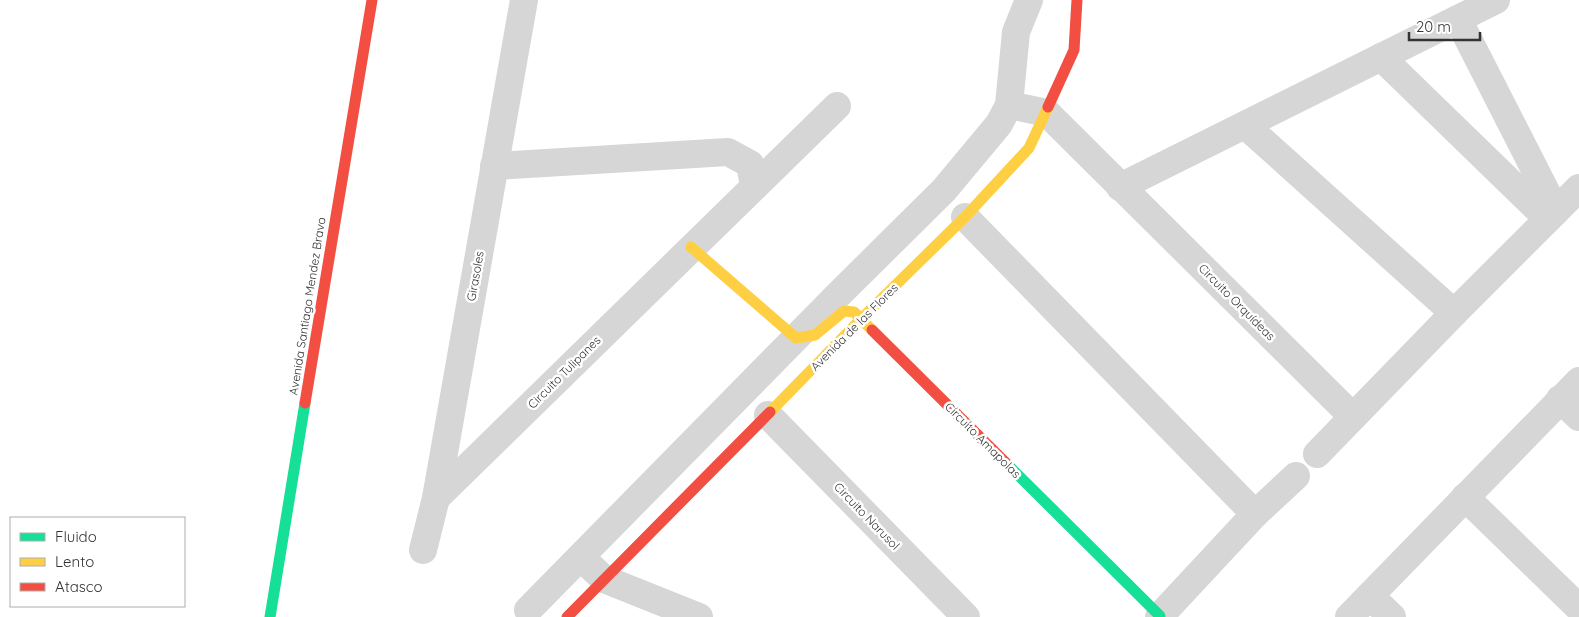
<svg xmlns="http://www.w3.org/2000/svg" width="1579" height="617" viewBox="0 0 1579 617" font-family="Quicksand,sans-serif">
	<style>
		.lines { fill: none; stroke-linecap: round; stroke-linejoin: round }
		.street { stroke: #d6d6d6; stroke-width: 28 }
		.fast { stroke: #16e098; stroke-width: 11 }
		.slow { stroke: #ffcf43; stroke-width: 11 }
		.jam { stroke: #f24e42; stroke-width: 11 }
		.labels { text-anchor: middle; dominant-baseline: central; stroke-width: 5; stroke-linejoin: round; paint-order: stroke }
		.street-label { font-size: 12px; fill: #323232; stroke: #fff }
	</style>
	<rect width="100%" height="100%" fill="#fff"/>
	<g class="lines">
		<g class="street">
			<polyline points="1458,19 1556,211"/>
			<polyline points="1381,57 1548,219"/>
			<polyline points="1009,105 1047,113 1353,417"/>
			<polyline points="1245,125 1454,313"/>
			<polyline points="494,166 728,152 750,164 754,186"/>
			<polyline points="1120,187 1496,0"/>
			<polyline points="965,217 1255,514"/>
			<polyline points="1560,399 1579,417"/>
			<polyline points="768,415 966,617"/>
			<polyline points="1317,454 1454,313 1579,188"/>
			<polyline points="1465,497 1579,608"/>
			<polyline points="436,498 837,106"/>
			<polyline points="423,550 436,498 524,0"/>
			<polyline points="589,565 604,579 699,617"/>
			<polyline points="1370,596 1392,617"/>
			<polyline points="528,610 837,296 944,190 999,124 1009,105 1016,32 1029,0"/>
			<polyline points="1159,617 1255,514 1296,476"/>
			<polyline points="1349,617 1579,381"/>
		</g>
		<g class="fast">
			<polyline points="1009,466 1160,616"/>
			<polyline points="270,617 305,403"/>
		</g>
		<g class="slow">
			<polyline points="691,247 796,338 815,335 844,311 854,312 872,330"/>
			<polyline points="770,412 861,319 965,217 1029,148 1048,107"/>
		</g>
		<g class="jam">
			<polyline points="1048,107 1074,50 1077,0"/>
			<polyline points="872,330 1009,466"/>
			<polyline points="305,403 372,0"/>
			<polyline points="567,617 770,412"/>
		</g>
	</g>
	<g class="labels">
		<g class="street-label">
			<text transform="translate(475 276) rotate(-80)">Girasoles</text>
			<text transform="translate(1237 302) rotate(45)">Circuito Orquídeas</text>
			<text transform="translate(307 306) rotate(-81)">Avenida Santiago Mendez Bravo</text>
			<text transform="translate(854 327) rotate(-45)">Avenida de las Flores</text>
			<text transform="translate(564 372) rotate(-45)">Circuito Tulipanes</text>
			<text transform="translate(983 440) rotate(45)">Circuito Amapolas</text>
			<text transform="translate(867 516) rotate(46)">Circuito Narusol</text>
		</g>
	</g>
	<rect x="10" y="517" width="175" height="90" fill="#ffffff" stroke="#adadad"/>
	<rect x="20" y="533" width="25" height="8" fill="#16e098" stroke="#adadad"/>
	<text x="55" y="542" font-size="15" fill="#323232">Fluido</text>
	<rect x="20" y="558" width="25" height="8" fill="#ffcf43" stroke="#adadad"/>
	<text x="55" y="567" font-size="15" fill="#323232">Lento</text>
	<rect x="20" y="583" width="25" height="8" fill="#f24e42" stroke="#adadad"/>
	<text x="55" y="592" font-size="15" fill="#323232">Atasco</text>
	<path d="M1409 32v8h71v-8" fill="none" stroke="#323232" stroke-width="2.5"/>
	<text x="1416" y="32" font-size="15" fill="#323232" stroke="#ffffff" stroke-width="4" paint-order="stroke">20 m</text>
</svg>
